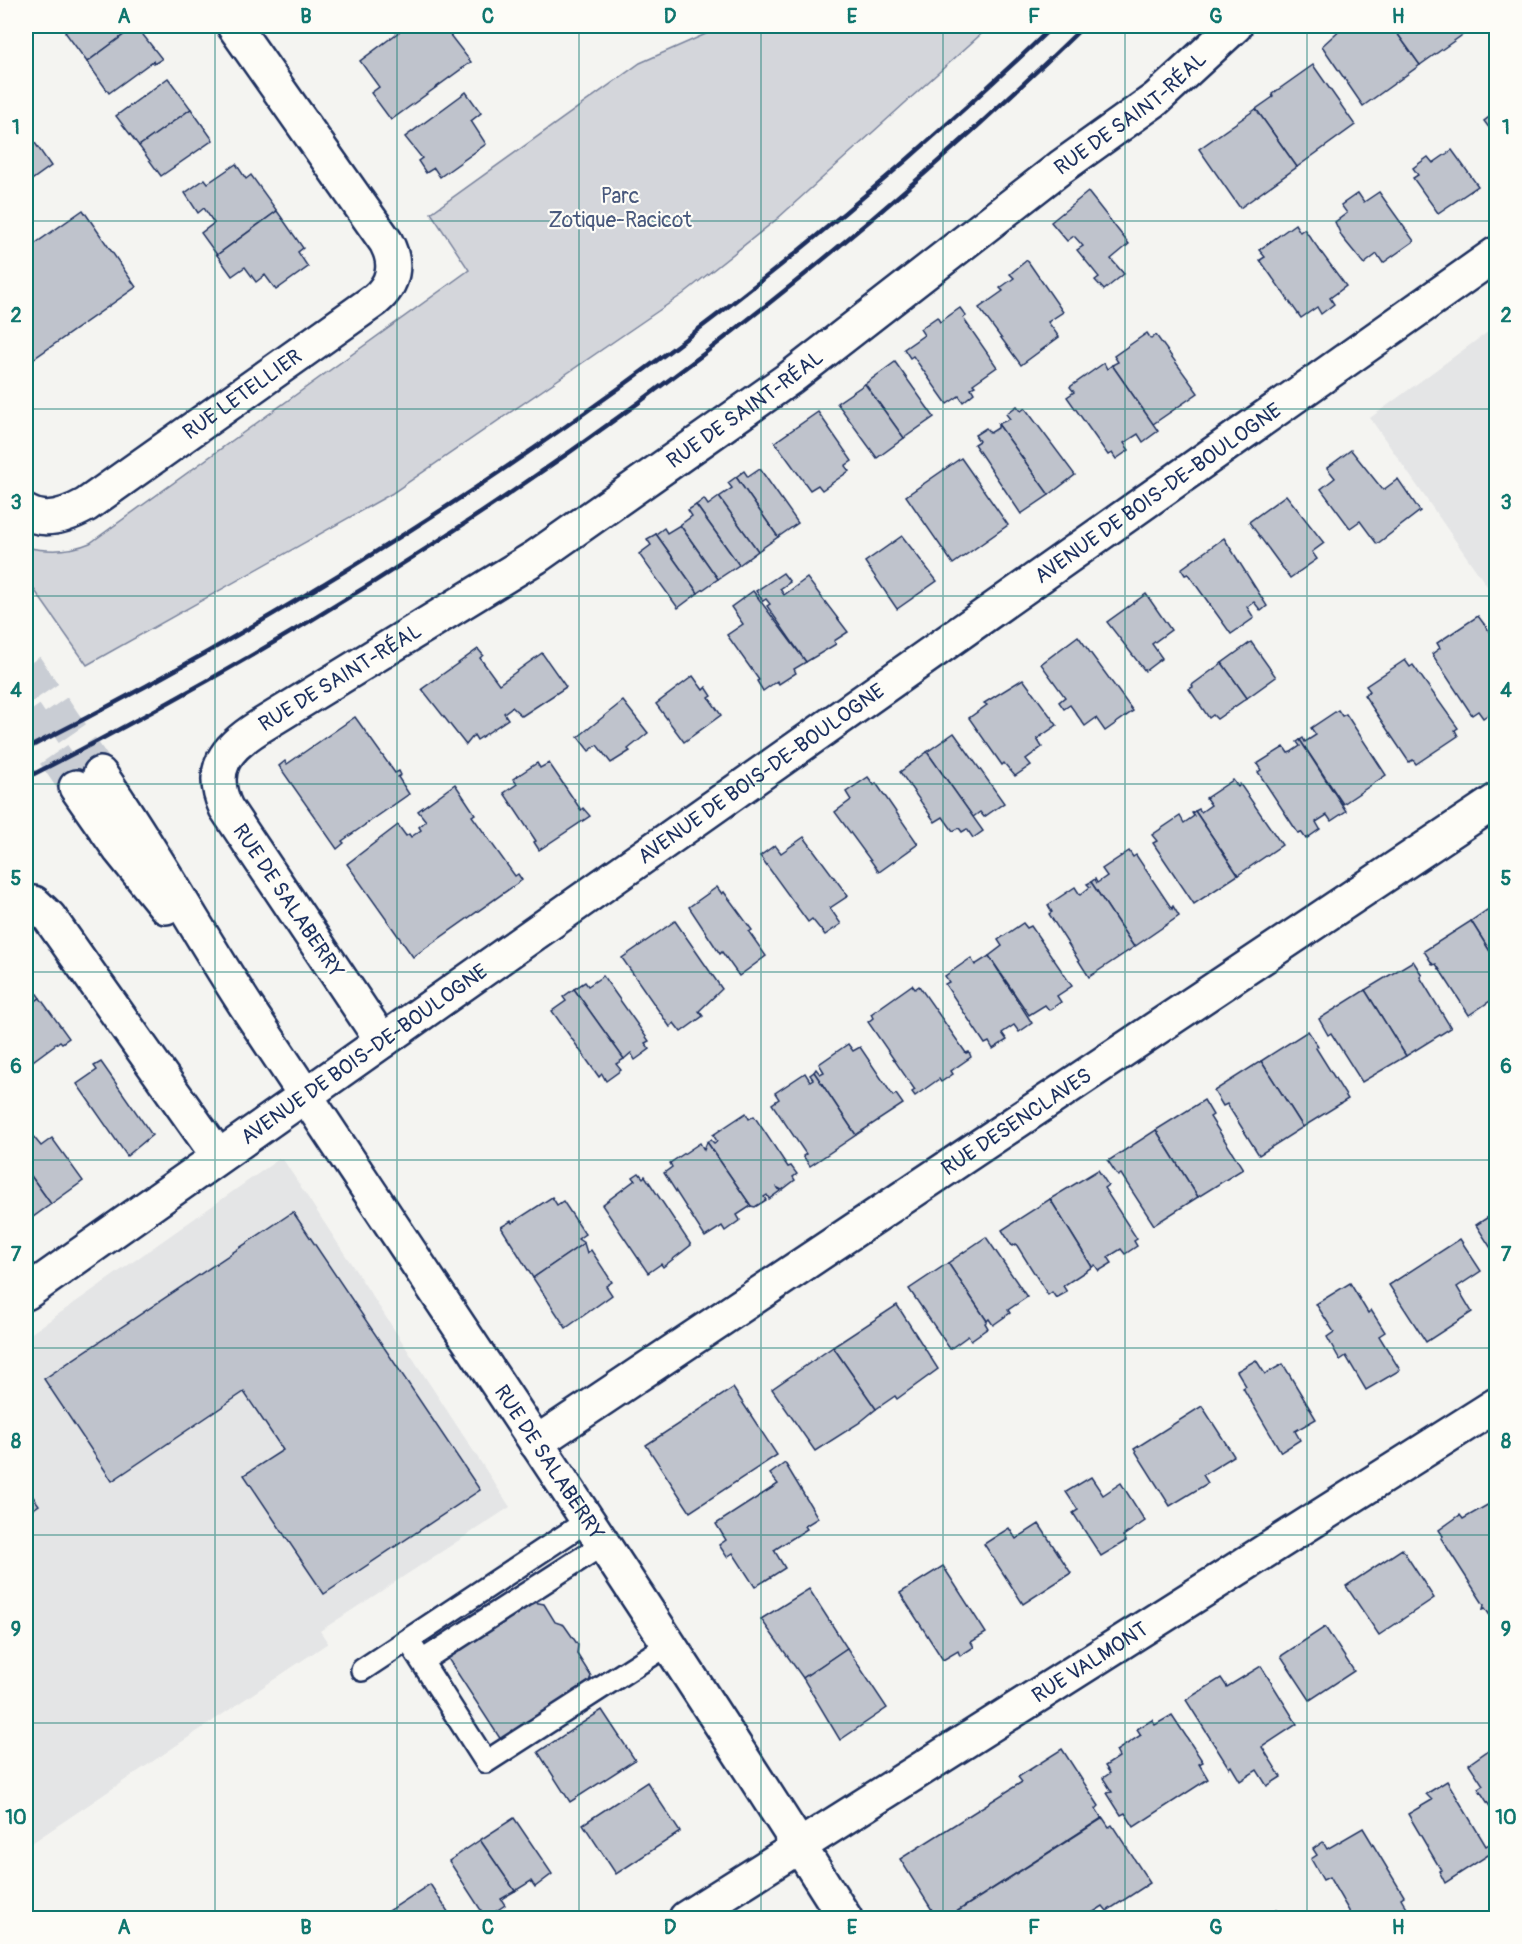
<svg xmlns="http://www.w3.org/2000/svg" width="1522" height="1944" viewBox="0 0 1522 1944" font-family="Pangolin,sans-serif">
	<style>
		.built { fill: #e4e5e6 }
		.green { fill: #d4d6db; stroke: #78829c; stroke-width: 1.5 }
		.building { fill: #bfc3cc; stroke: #1b2f5e; stroke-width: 1.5 }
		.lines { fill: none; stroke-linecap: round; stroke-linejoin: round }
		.secondary-tunnel { stroke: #c9cdd4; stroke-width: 33; stroke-dasharray: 33 16; stroke-linecap: butt }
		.service-casing { stroke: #1b2f5e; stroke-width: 26 }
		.minor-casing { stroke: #1b2f5e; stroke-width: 38 }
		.secondary-casing { stroke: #1b2f5e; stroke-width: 38 }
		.service { stroke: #fdfcf7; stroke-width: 21 }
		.minor { stroke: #fdfcf7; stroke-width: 33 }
		.secondary { stroke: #fdfcf7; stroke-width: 33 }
		.rail { stroke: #1b2f5e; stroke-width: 4.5 }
		.grid { fill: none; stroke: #0f766e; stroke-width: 1.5; stroke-opacity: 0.55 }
		.labels { text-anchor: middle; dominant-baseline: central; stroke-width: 4.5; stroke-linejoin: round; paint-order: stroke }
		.street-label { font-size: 21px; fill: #1b2f5e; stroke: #fdfcf7 }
		.park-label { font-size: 21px; fill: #49597d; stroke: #fdfcf7 }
		.neatline { fill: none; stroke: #0f766e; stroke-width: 2 }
		.grid-label { font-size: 20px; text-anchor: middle; font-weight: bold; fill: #0f766e }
	</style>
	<rect width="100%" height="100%" fill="#f4f4f1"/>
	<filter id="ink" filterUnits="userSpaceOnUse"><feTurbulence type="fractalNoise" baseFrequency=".0167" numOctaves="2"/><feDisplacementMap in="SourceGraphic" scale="12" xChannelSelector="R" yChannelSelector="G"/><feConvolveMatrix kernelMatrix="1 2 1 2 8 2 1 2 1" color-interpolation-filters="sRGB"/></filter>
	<g filter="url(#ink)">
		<g class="built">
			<polygon points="1496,326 1496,599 1370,418"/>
			<polygon points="279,1159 284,1161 510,1507 320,1631 328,1643 26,1847 26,1337"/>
		</g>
		<path class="green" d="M 724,26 L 990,26 L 777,219 L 683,294 L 391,494 L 87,665 L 26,578 L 26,547 C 48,552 69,552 90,543 L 469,270 L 431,213 L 640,63 Z"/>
		<g class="building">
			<polygon points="74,26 136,26 87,62 65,32"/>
			<polygon points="136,26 162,59 154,64 153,61 109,93 87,62"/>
			<polygon points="407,26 443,26 471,62 391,120 371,93 379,87 360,61"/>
			<polygon points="1344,26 1392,26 1420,65 1363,106 1322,46"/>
			<polygon points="1392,26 1475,26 1420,65"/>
			<polygon points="1313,65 1355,125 1297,167 1256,109 1273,97 1272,94"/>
			<polygon points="168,78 191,109 139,146 116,116"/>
			<polygon points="466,92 481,113 471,121 486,144 440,177 434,168 426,173 418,161 422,158 405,137"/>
			<polygon points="191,109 213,140 161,176 139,146"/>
			<polygon points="1256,109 1297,167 1240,208 1199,149"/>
			<polygon points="1496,112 1496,137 1484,121"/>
			<polygon points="26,130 51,166 26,184"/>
			<polygon points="1452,150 1478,186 1438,213 1413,178 1418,175 1413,168 1428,157 1433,163"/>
			<polygon points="236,164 246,179 251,175 277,211 217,255 201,233 214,223 204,208 198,213 185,193 205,179 208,183"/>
			<polygon points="1088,192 1129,244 1111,259 1124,274 1104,290 1095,280 1099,277 1077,250 1083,246 1074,236 1067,241 1051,222"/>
			<polygon points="1379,192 1414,241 1383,263 1377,254 1364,264 1342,237 1335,222 1347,213 1341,205 1358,193 1364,202"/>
			<polygon points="83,210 136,287 26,364 26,250"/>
			<polygon points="277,211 303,248 298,252 308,267 276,290 265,275 256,282 245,267 232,276 217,255"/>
			<polygon points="1295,224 1300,232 1304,229 1346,286 1330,298 1334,304 1321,314 1317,307 1301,318 1260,260 1265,257 1259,250"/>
			<polygon points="1027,260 1063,312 1048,322 1059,337 1021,365 979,308 1003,291 1000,288 1014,278 1010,274"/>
			<polygon points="960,308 966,316 963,318 997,367 973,384 975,386 971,388 974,393 963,402 959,396 947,404 913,356 910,358 904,349 924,335 920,329 937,317 940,322"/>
			<polygon points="1147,333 1151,339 1156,335 1198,393 1153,424 1112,365 1118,362 1114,356"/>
			<polygon points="895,362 934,417 904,438 865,384"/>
			<polygon points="1104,363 1107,369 1112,365 1158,431 1143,442 1138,434 1124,443 1129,450 1116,459 1112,453 1108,455 1067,397 1074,392 1070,387"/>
			<polygon points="865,384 904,438 877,458 837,403"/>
			<polygon points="1017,406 1021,411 1025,408 1075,475 1049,495 998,424 1010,419 1006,414"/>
			<polygon points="818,412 852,461 845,466 849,471 822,490 818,485 810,490 775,442"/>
			<polygon points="998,424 1049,495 1021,514 974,444 979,441 975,435 986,428 990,433 998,428"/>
			<polygon points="1351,450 1383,490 1398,479 1420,511 1377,544 1360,521 1350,528 1321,489 1335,478 1327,468"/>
			<polygon points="961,458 1008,525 953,564 906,496"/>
			<polygon points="760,469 798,523 778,537 736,477 744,471 748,477"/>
			<polygon points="736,477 778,537 758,551 719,497 732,488 728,483"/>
			<polygon points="1286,495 1324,543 1312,552 1317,559 1290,578 1249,522"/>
			<polygon points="719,497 758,551 739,565 696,505 704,499 708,505"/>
			<polygon points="696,505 739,565 718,579 680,525 692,516 688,510"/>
			<polygon points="680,525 718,579 698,593 656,534 664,528 667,533"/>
			<polygon points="656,534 698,593 678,608 639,554 651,545 647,539"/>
			<polygon points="902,536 937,581 897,609 865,562"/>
			<polygon points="1224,538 1267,606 1261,611 1254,602 1247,607 1254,618 1231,634 1188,574 1185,575 1181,569"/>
			<polygon points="783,573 790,582 780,589 784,595 807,578 848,632 834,641 836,644 806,662 767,606 770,604 766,599 763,601 756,591"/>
			<polygon points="753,591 806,662 794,669 796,673 779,684 777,681 763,691 757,681 759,680 727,635 743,624 731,607"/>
			<polygon points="1146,594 1171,630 1152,644 1162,658 1145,671 1107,622"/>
			<polygon points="1478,616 1496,640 1496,709 1483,718 1478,711 1472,715 1432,654 1440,648 1437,643"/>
			<polygon points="1078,636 1133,711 1105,731 1096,718 1085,726 1070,705 1064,709 1059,702 1065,697 1041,664"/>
			<polygon points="1251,642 1276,677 1247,698 1222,663"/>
			<polygon points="478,649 483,655 480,658 499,684 542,653 566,687 522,716 512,707 504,713 508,719 477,740 474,735 466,745 422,689"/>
			<polygon points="1405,660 1410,667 1413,665 1458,728 1455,730 1458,736 1416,764 1413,760 1409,762 1364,695 1370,691 1366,686"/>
			<polygon points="1222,663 1247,698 1217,719 1213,715 1209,718 1189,689 1193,687 1192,685"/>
			<polygon points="693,676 703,690 706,687 712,696 709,698 721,715 684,742 656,704"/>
			<polygon points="1023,679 1057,725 1037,739 1042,747 1026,759 1031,765 1015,776 1004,763 1002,765 969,718 987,705 984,703"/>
			<polygon points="623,701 648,733 628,749 630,751 611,763 597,745 589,751 578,737"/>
			<polygon points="1338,710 1342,716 1346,714 1386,775 1343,804 1300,740 1303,738 1305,742 1316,735 1311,728"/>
			<polygon points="355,717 395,773 399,771 401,775 398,777 409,794 342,841 344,843 337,849 279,766 285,761 287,764"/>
			<polygon points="954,733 1004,803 984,817 980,812 973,817 927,752"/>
			<polygon points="1300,740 1346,811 1331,821 1327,815 1316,822 1320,829 1306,839 1301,832 1298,833 1258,772 1261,770 1257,764 1284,747 1288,753 1291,752 1300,746 1297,742"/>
			<polygon points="927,752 983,831 973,838 967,829 962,832 959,828 953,831 943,817 935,822 900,772"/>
			<polygon points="537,763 540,768 549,763 581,810 583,808 590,816 539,850 534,842 536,841 504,793 517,784 513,779"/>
			<polygon points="868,777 874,785 876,783 918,844 879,872 835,812 851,800 846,792"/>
			<polygon points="1233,780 1238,787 1240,784 1282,845 1238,875 1195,811 1199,809 1201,812 1211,805 1206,798"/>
			<polygon points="455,784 475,814 472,816 515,876 518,874 522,880 413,957 347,864 398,825 406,836 409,834 411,837 421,830 419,827 426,821 418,811"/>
			<polygon points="1195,811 1238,875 1194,904 1153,843 1157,841 1152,835 1180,816 1184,823 1194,816 1192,813"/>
			<polygon points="804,837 848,896 830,908 841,924 825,935 812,919 808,922 760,856 775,845 781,853"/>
			<polygon points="1129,851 1133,857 1136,855 1172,909 1173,906 1179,916 1134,947 1091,882 1095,879 1097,883 1107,876 1102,869"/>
			<polygon points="1091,882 1134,947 1089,977 1049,914 1052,912 1048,905 1075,887 1080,895 1090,887 1087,884"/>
			<polygon points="717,887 722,894 724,892 752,930 749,932 766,956 739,976 722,952 720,954 689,907"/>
			<polygon points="1496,904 1496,961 1471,921"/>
			<polygon points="675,921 722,989 699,1011 703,1016 681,1032 674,1023 670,1027 622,958"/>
			<polygon points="1471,921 1496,961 1496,997 1469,1015 1436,964 1433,965 1424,951"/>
			<polygon points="1023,923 1027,928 1031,926 1072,986 1057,996 1061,1002 1049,1010 1045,1005 1029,1015 989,956 1002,946 998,940"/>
			<polygon points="989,956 1032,1023 1019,1032 1014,1025 1002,1033 1007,1040 993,1049 989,1042 985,1044 945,984 949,982 945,976 971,958 975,965"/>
			<polygon points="1413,961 1422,975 1420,977 1451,1028 1406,1056 1365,990"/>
			<polygon points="603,976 649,1041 645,1043 650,1049 635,1060 631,1053 624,1059 574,989 585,982 588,986"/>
			<polygon points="26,978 40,998 26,1008"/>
			<polygon points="912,985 915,989 919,986 966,1053 969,1052 971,1057 951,1071 953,1074 941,1082 939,1079 915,1096 912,1092 915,1090 868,1022 873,1018 871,1014"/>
			<polygon points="574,989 624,1059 616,1064 621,1070 606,1081 602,1074 599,1077 552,1011 566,1001 563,997"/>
			<polygon points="1365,990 1406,1056 1362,1082 1331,1033 1328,1035 1319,1019"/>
			<polygon points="40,998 69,1038 62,1043 60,1041 26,1066 26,1008"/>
			<polygon points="1308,1031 1318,1046 1316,1048 1348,1099 1303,1127 1261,1061"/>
			<polygon points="848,1044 853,1051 860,1047 893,1096 896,1094 903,1104 856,1135 814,1072 816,1069 820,1074 824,1072 819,1064"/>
			<polygon points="1261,1061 1303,1127 1259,1155 1227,1104 1223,1106 1214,1091"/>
			<polygon points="101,1062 152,1135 127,1156 77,1084 97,1070 94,1066"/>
			<polygon points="814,1072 856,1135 810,1166 803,1156 806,1154 772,1104 779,1099 775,1093 805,1073 810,1081 813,1079 810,1075"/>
			<polygon points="1204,1100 1213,1115 1210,1117 1243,1169 1198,1197 1156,1130"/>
			<polygon points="746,1113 749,1119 754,1116 788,1167 791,1166 797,1174 793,1177 795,1180 782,1190 778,1188 780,1191 769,1199 767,1195 764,1197 766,1200 755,1207 751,1206 707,1142 711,1140 714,1143 717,1141 713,1135"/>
			<polygon points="27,1129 41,1146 52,1138 83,1181 51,1204 26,1169"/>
			<polygon points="1156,1130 1198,1197 1154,1225 1121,1174 1118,1176 1108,1161"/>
			<polygon points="707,1142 751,1206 737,1215 740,1220 725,1231 722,1226 705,1237 664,1173 672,1167 670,1163 700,1143 704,1150"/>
			<polygon points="26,1169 51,1204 26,1222"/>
			<polygon points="1098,1170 1108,1185 1104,1188 1137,1239 1134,1241 1137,1246 1125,1254 1121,1249 1108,1257 1112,1263 1099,1271 1095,1265 1092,1267 1050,1199"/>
			<polygon points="639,1173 643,1178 645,1176 691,1245 663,1267 661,1264 648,1273 602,1205 635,1180 633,1177"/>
			<polygon points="552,1197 557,1205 563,1201 585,1234 578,1239 584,1243 533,1278 501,1227 511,1221 512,1223"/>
			<polygon points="1050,1199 1092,1267 1063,1286 1067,1292 1056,1298 1052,1292 1048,1295 1016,1244 1012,1246 1002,1230"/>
			<polygon points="293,1212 480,1490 324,1594 244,1475 283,1450 244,1392 112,1481 44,1379"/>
			<polygon points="1496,1212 1496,1256 1476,1225"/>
			<polygon points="986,1237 1027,1297 1008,1310 1010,1313 993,1325 989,1319 987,1321 948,1263"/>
			<polygon points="1460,1239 1481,1271 1457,1287 1472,1312 1426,1342 1389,1285"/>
			<polygon points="584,1243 587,1253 591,1250 612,1282 606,1286 612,1295 566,1328 533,1278"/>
			<polygon points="948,1263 987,1321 985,1323 988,1328 971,1340 968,1336 950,1349 909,1289"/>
			<polygon points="1350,1283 1368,1313 1371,1310 1385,1332 1379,1336 1400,1370 1366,1390 1346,1356 1340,1360 1327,1337 1334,1332 1316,1304"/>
			<polygon points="897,1305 938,1369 897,1399 895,1396 876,1409 833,1347"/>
			<polygon points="833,1347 876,1409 859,1423 815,1451 772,1389"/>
			<polygon points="1256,1360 1265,1374 1283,1364 1316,1419 1295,1431 1300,1440 1281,1452 1243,1388 1246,1386 1237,1371"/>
			<polygon points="733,1388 777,1455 690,1512 646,1445"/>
			<polygon points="1202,1406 1234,1456 1203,1475 1208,1483 1170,1506 1134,1449"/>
			<polygon points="785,1463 818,1518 805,1526 807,1529 774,1550 785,1568 755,1587 733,1553 727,1557 719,1545 726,1540 716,1524 778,1484 770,1474"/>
			<polygon points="1091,1477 1103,1495 1121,1483 1145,1521 1123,1536 1126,1541 1101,1556 1073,1513 1078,1510 1066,1492"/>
			<polygon points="26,1487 39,1505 26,1514"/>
			<polygon points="1496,1500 1496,1617 1493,1620 1485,1608 1483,1609 1484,1605 1441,1538 1443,1536 1439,1530 1460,1515 1463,1519"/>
			<polygon points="1039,1524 1071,1573 1023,1604 984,1544 1009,1528 1016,1539"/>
			<polygon points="1402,1549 1434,1598 1379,1635 1346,1586"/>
			<polygon points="943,1566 986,1633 971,1642 974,1647 960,1656 958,1651 943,1660 900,1593"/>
			<polygon points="809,1589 847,1648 803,1678 761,1619"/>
			<polygon points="533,1602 544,1604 555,1622 564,1625 578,1645 577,1654 591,1676 587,1688 503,1743 447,1657"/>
			<polygon points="1325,1627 1354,1671 1310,1700 1281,1656"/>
			<polygon points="847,1648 887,1708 840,1740 803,1678"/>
			<polygon points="1261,1666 1297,1724 1262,1747 1281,1777 1267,1786 1257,1770 1240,1781 1231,1766 1229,1768 1186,1700 1221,1678 1227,1687"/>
			<polygon points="602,1710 635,1760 570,1802 538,1752"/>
			<polygon points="1172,1715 1203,1762 1199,1764 1208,1779 1134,1827 1125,1813 1121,1815 1107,1793 1112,1792 1103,1778 1110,1773 1105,1766 1119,1757 1116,1751 1141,1735 1137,1729 1152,1720 1155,1725"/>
			<polygon points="1496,1727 1496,1739 1491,1731"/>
			<polygon points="1496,1745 1496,1816 1478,1788 1483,1785 1469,1764"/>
			<polygon points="1062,1749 1099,1806 1096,1809 1102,1818 947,1918 937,1918 900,1859 1022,1782 1018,1777"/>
			<polygon points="1447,1781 1486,1846 1489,1844 1493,1852 1445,1883 1439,1871 1441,1870 1408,1814 1432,1800 1426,1794"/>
			<polygon points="647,1782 680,1832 616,1874 583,1824"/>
			<polygon points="514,1818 552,1874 535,1887 531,1881 515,1891 480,1840"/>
			<polygon points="1103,1818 1109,1827 1112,1825 1150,1883 1107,1911 1103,1906 1084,1918 947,1918"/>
			<polygon points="1363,1828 1404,1896 1401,1898 1409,1912 1398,1918 1350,1918 1349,1911 1329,1877 1323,1880 1311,1859 1317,1855 1313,1849 1323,1842 1327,1849"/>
			<polygon points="480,1840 515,1891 501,1899 505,1905 486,1918 449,1861"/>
			<polygon points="430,1884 452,1918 383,1918 381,1916"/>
			<polygon points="1276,1910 1281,1918 1263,1918"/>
		</g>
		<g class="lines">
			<g class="secondary-tunnel">
				<polyline points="26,666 100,774"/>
				<polyline points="26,714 76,787"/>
			</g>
			<g class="service-casing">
				<g id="service">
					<polyline points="408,1640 486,1762 669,1644"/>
					<polyline points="422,1661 602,1545"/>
					<polyline points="362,1670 587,1521"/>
				</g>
			</g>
			<g class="minor-casing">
				<g id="minor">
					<path id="s1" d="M 26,512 C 45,524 68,515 86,505 L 375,300 C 394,284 398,264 386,242 L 234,26"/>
					<polyline points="26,902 34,903 49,917 218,1156"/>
					<path id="s2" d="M 382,1041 L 226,808 C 208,769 226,748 259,727 L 536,557 L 790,378 L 1061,167 L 1156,99 L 1235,26"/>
					<path id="s3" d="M 26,1293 L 1496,254"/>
					<path id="s4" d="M 536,1443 L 1496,801"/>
					<path id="s5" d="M 686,1918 L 1496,1405"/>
				</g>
			</g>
			<g class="secondary-casing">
				<g id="secondary">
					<path id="s6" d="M 100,774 C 154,851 198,933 250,1012 C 450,1313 652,1613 845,1918"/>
					<polyline points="76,787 120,850 166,907"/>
				</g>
			</g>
			<use href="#service" class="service"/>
			<use href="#minor" class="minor"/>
			<use href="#secondary" class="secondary"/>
			<g class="rail">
				<path d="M 26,749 C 401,559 750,318 1053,26"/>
				<path d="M 26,778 C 414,581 772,330 1084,26"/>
			</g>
		</g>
	</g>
	<path class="grid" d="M 215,26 L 215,1918M 397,26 L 397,1918M 579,26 L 579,1918M 761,26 L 761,1918M 943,26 L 943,1918M 1125,26 L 1125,1918M 1307,26 L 1307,1918M 26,221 L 1496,221M 26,409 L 1496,409M 26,596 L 1496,596M 26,784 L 1496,784M 26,972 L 1496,972M 26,1160 L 1496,1160M 26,1348 L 1496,1348M 26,1535 L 1496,1535M 26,1723 L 1496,1723"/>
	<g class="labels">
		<g class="street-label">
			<text stroke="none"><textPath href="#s2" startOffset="1446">RUE DE SAINT-RÉAL</textPath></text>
			<text stroke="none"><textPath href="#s1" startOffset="255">RUE LETELLIER</textPath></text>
			<text stroke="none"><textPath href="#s2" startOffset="960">RUE DE SAINT-RÉAL</textPath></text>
			<text stroke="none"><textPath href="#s3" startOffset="1386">AVENUE DE BOIS-DE-BOULOGNE</textPath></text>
			<text stroke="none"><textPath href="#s2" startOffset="474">RUE DE SAINT-RÉAL</textPath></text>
			<text stroke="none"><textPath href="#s3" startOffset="900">AVENUE DE BOIS-DE-BOULOGNE</textPath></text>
			<text transform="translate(288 901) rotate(56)">RUE DE SALABERRY</text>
			<text stroke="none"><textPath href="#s3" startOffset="414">AVENUE DE BOIS-DE-BOULOGNE</textPath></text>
			<text stroke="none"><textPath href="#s4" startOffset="578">RUE DESENCLAVES</textPath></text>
			<text stroke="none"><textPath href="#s6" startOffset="822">RUE DE SALABERRY</textPath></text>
			<text stroke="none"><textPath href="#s5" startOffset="478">RUE VALMONT</textPath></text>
		</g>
		<g class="park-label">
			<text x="620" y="196">Parc<tspan x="620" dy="24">Zotique-Racicot</tspan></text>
		</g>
	</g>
	<rect width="1522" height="1944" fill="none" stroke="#fdfcf7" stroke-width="66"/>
	<rect x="33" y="33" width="1456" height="1878" class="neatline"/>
	<g class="grid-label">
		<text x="124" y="23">A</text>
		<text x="306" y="23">B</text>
		<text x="488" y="23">C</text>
		<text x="670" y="23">D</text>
		<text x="852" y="23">E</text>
		<text x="1034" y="23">F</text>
		<text x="1216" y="23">G</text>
		<text x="1398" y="23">H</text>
		<text x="16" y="134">1</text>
		<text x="1506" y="134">1</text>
		<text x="16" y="322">2</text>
		<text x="1506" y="322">2</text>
		<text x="16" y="509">3</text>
		<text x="1506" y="509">3</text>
		<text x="16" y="697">4</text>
		<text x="1506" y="697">4</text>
		<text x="16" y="885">5</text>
		<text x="1506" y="885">5</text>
		<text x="16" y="1073">6</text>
		<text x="1506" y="1073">6</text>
		<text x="16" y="1261">7</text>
		<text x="1506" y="1261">7</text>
		<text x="16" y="1448">8</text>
		<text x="1506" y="1448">8</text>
		<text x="16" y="1636">9</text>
		<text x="1506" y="1636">9</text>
		<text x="16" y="1824">10</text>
		<text x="1506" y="1824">10</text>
		<text x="124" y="1934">A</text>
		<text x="306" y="1934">B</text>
		<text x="488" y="1934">C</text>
		<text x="670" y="1934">D</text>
		<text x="852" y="1934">E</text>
		<text x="1034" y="1934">F</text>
		<text x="1216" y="1934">G</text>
		<text x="1398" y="1934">H</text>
	</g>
</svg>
